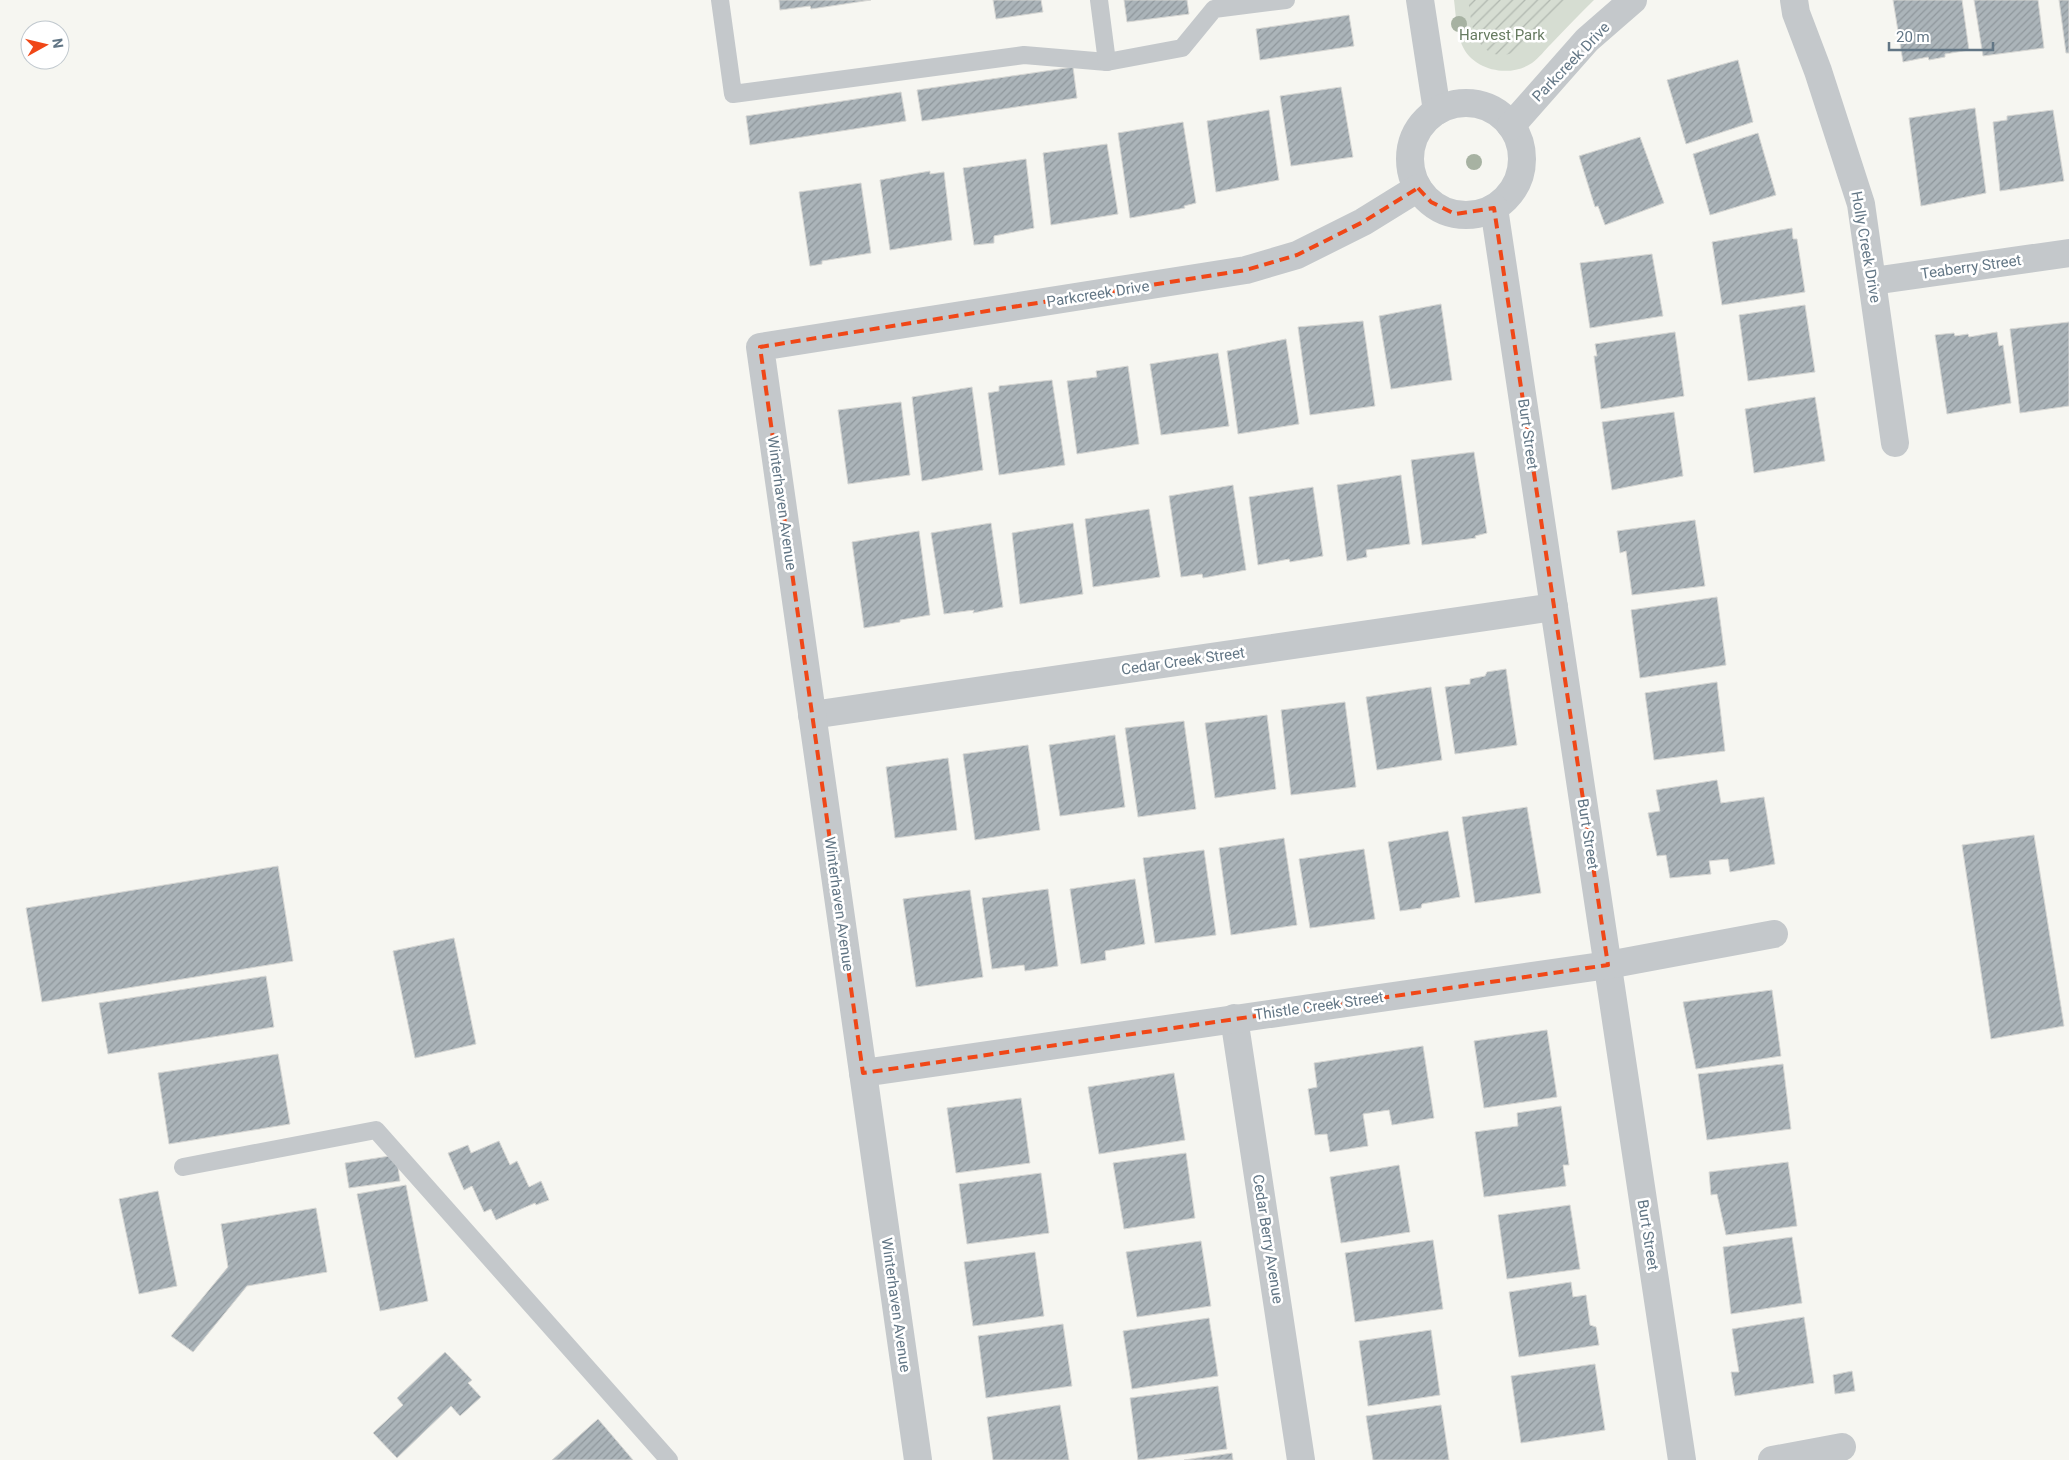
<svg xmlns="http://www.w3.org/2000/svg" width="2069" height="1460" viewBox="0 0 2069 1460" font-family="Roboto,sans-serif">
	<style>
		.green { fill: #d6ddd2 }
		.garden { fill: url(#garden-furrows) }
		.building { fill: url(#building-hatch); stroke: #d7d7d4 }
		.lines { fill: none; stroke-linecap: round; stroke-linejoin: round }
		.lane { stroke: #c4c8cb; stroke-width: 18 }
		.street { stroke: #c4c8cb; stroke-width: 28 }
		.tree { fill: #a7b2a2 }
		.marked { fill: none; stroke: #f04717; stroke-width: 4; stroke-dasharray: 10 6; stroke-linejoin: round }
		.labels { text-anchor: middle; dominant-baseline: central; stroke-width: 5; stroke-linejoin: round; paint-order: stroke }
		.park-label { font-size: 15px; fill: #677b61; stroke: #fff }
		.street-label { font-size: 15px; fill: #627685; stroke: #fff }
	</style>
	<defs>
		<pattern id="garden-furrows" width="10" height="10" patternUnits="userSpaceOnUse" patternTransform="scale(1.25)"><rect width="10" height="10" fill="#d6ddd2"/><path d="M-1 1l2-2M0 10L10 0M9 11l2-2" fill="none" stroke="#b1b8b0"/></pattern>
		<pattern id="building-hatch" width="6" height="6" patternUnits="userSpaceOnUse" patternTransform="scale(1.25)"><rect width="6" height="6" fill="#abb4b9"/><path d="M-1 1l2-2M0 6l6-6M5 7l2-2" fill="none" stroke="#8f979c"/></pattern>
	</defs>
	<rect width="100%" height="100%" fill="#f6f6f1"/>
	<path class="green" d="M 1454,0 L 1594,0 C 1579,15 1565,29 1551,44 C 1545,50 1539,58 1532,63 C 1510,78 1473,71 1462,45 C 1456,31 1456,15 1454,0 Z"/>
	<path class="garden" d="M 1468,0 L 1572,0 L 1531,41 L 1524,34 L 1521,36 L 1528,44 C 1509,60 1487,60 1475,35 C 1471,25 1470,11 1468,0 Z"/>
	<g class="building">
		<polygon points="779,0 871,0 811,9 810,6 780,10"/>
		<polygon points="993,0 1041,0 1043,12 996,19"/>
		<polygon points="1124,0 1187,0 1189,14 1127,22"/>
		<polygon points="1893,0 1962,0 1969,50 1945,54 1945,57 1929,60 1928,57 1903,62"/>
		<polygon points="1974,0 2038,0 2044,48 1983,56"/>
		<polygon points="2059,0 2069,0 2069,53 2066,53"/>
		<polygon points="1349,15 1354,46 1260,60 1256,29"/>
		<polygon points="1738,60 1753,122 1686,144 1667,80"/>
		<polygon points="1073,67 1077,98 922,121 917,90"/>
		<polygon points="1341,87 1353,157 1291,166 1280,96"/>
		<polygon points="901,92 906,121 750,145 746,116"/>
		<polygon points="1975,108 1986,193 1921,206 1909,118"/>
		<polygon points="1269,110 1279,180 1216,192 1207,121"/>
		<polygon points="2053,110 2064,181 2000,191 1993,122 2007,120 2007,116"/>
		<polygon points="1183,122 1196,203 1184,206 1185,208 1130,218 1118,133"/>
		<polygon points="1758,133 1776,195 1710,215 1693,154"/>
		<polygon points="1640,137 1664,203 1605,225 1598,206 1595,207 1579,156"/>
		<polygon points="1107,144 1118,214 1051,225 1043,153"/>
		<polygon points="1026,159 1034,228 994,236 994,243 974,245 963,168"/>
		<polygon points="930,171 930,174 944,172 952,240 890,250 880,180"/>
		<polygon points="861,183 871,253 822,261 822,264 810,266 799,192"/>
		<polygon points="1792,228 1793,239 1797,239 1805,292 1722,305 1712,242"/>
		<polygon points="1652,254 1663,316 1590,328 1580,263"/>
		<polygon points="1441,304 1452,380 1391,389 1379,316"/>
		<polygon points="1805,305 1815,372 1748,381 1739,315"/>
		<polygon points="1363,321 1375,406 1310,415 1298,327"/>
		<polygon points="2069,322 2069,406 2020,413 2010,329"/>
		<polygon points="1675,332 1684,396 1601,409 1594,356 1597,356 1595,344"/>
		<polygon points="1997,332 1999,346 2003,345 2011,403 1947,414 1935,335 1954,333 1955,336 1968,334 1969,337"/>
		<polygon points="1286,339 1299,424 1238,434 1227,351"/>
		<polygon points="1218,353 1229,426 1161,435 1150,364"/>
		<polygon points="1128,366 1139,444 1077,454 1067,381 1097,377 1096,371"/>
		<polygon points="1052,380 1065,465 999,475 988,393 999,391 999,386"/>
		<polygon points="972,387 983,470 922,481 912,397"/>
		<polygon points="1815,397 1825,461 1754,473 1745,409"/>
		<polygon points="901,402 910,475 848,484 838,410"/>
		<polygon points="1674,412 1683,476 1612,490 1602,422"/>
		<polygon points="1474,452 1487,533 1475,536 1476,538 1422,545 1411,460"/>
		<polygon points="1401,475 1410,544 1366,550 1367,557 1347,561 1337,485"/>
		<polygon points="1233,485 1246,570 1203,578 1202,574 1181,577 1169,496"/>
		<polygon points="1313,487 1323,556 1290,562 1289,559 1258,565 1249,497"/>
		<polygon points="1149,509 1160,577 1093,587 1085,519"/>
		<polygon points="1695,520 1705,586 1632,595 1626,551 1620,553 1617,531"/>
		<polygon points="991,523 1003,607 973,613 974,610 944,614 931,533"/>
		<polygon points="1073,523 1083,594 1020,604 1012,533"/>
		<polygon points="919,531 930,615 900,620 900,622 864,628 852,542"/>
		<polygon points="1717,597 1726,665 1640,678 1631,610"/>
		<polygon points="1506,669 1517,745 1455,754 1445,687 1470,684 1470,679 1485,676 1487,672"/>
		<polygon points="1717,682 1725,751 1654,760 1645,693"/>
		<polygon points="1431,687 1442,760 1377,770 1366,697"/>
		<polygon points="1345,702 1356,787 1291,795 1281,710"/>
		<polygon points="1267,715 1276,789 1215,798 1205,723"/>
		<polygon points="1184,721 1196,809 1138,817 1125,728"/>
		<polygon points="1115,735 1125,807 1060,816 1049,745"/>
		<polygon points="1028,745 1040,830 975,840 963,754"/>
		<polygon points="948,758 957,830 895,838 886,767"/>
		<polygon points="1717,780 1721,803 1764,797 1775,864 1730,872 1728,859 1709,861 1711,874 1670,878 1666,855 1657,856 1648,813 1660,811 1656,790"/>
		<polygon points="1527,807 1541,893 1475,903 1462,817"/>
		<polygon points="1448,831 1460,897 1422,904 1421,908 1400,911 1388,842"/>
		<polygon points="2034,835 2064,1026 1991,1039 1962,845"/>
		<polygon points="1284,838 1297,925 1231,935 1219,848"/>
		<polygon points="1364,849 1375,919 1310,928 1299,859"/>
		<polygon points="1204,850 1216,935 1155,943 1143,858"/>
		<polygon points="278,866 293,961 42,1002 26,908"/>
		<polygon points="1135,879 1145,944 1105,951 1106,960 1081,964 1070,889"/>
		<polygon points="1048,889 1058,966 1025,971 1024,965 992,969 982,898"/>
		<polygon points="970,890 983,977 916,987 903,899"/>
		<polygon points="454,938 476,1044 415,1058 393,951"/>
		<polygon points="266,976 274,1027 108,1054 99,1003"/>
		<polygon points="1772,990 1781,1056 1696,1069 1683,1002"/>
		<polygon points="1547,1030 1557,1097 1484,1108 1474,1041"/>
		<polygon points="1423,1046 1434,1118 1392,1125 1389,1110 1363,1114 1368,1146 1330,1152 1327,1134 1315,1135 1308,1089 1317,1087 1314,1063"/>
		<polygon points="278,1054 290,1124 169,1144 158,1073"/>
		<polygon points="1783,1064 1791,1129 1707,1140 1698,1074"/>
		<polygon points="1174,1073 1185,1140 1099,1154 1088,1087"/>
		<polygon points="1021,1098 1030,1163 956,1173 947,1108"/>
		<polygon points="1561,1106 1569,1165 1563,1165 1566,1186 1484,1197 1475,1132 1518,1126 1517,1113"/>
		<polygon points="499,1141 510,1165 517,1161 529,1187 541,1181 549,1200 536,1205 535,1203 496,1220 491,1209 484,1212 472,1186 464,1190 448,1153 468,1145 471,1153"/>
		<polygon points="1186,1153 1195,1218 1124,1229 1113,1163"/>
		<polygon points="396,1155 400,1181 349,1188 345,1163"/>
		<polygon points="1788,1162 1797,1226 1726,1235 1717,1194 1711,1195 1709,1172"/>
		<polygon points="1399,1165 1410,1232 1341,1243 1330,1177"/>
		<polygon points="1041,1173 1049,1233 967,1244 959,1184"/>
		<polygon points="406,1185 428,1301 380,1311 357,1194"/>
		<polygon points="158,1191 177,1286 139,1294 119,1199"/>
		<polygon points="1570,1205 1580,1269 1507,1279 1498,1215"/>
		<polygon points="316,1208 327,1272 247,1286 193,1352 171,1336 228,1267 221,1224"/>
		<polygon points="1792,1237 1802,1303 1731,1314 1723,1247"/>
		<polygon points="1433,1240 1443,1309 1355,1322 1345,1253"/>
		<polygon points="1201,1241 1211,1306 1137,1317 1126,1252"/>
		<polygon points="1035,1252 1044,1316 973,1326 964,1262"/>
		<polygon points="1571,1282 1573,1297 1586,1295 1590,1325 1596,1327 1599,1345 1519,1357 1509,1292"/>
		<polygon points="1804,1317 1814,1383 1735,1396 1731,1372 1739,1372 1732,1329"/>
		<polygon points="1209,1318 1218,1376 1132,1389 1123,1331"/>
		<polygon points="1063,1324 1072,1386 986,1398 978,1336"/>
		<polygon points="1431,1330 1440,1395 1368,1406 1359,1341"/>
		<polygon points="445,1352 472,1380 468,1383 481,1397 460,1416 451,1406 397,1458 373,1433 403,1405 397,1398"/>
		<polygon points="1595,1364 1605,1430 1521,1443 1511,1376"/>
		<polygon points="1852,1371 1855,1391 1835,1394 1833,1375"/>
		<polygon points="1218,1386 1227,1449 1138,1460 1130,1398"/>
		<polygon points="1060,1405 1069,1460 993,1460 987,1417"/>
		<polygon points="1441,1405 1449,1460 1373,1460 1366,1416"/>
		<polygon points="598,1419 633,1460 552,1460"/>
		<polygon points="1232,1453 1233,1460 1184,1460"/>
	</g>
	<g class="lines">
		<g class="lane">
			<polyline points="720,0 733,94 1024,55 1107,62"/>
			<polyline points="1099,0 1107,62 1182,48 1214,9 1286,0"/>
			<polyline points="183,1167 376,1130 669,1460"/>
		</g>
		<g class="street">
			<polyline points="1420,0 1437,111"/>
			<polyline points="1794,0 1796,13 1818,71 1861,204 1895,443"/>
			<circle cx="1466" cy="159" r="56"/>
			<polyline points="1511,126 1587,40 1633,0"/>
			<polyline points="1494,208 1682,1460"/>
			<polyline points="1873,281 2069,253"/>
			<polyline points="812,715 1554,607"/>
			<polyline points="1234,1018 1301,1460"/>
			<polyline points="863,1073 1608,965 1774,934"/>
			<polyline points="918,1460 760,347 1246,270 1297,255 1363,222 1418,188"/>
			<polyline points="1772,1460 1842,1447"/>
		</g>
	</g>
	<g class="tree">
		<circle cx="1459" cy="24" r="8"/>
		<circle cx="1474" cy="162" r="8"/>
	</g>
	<path class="marked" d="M 1418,188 L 1431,202 L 1455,214 L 1494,208 L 1608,965 L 863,1073 L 760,347 L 1246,270 L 1297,255 L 1363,222 Z"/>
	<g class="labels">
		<g class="park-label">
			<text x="1502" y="35">Harvest Park</text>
		</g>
		<g class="street-label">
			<text transform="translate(1571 62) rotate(-46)">Parkcreek Drive</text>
			<text transform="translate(1866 247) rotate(80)">Holly Creek Drive</text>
			<text transform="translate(1971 267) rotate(-8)">Teaberry Street</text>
			<text transform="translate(1098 294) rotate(-9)">Parkcreek Drive</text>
			<text transform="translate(1528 434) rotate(82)">Burt Street</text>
			<text transform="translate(782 503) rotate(82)">Winterhaven Avenue</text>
			<text transform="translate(1183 661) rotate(-8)">Cedar Creek Street</text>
			<text transform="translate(1588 834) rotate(81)">Burt Street</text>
			<text transform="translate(839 904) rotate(82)">Winterhaven Avenue</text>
			<text transform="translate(1319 1006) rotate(-8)">Thistle Creek Street</text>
			<text transform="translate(1648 1235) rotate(81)">Burt Street</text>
			<text transform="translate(1268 1239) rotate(81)">Cedar Berry Avenue</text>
			<text transform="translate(896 1305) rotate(82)">Winterhaven Avenue</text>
		</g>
	</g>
	<g transform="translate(45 45) rotate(82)"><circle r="24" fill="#ffffff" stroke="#c0c8ce"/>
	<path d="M0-4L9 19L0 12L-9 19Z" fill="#f04717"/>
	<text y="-8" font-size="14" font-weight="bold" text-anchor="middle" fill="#627685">N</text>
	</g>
	<path d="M1889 42v8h104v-8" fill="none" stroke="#627685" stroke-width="2.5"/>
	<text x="1896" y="42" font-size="15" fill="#627685" stroke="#ffffff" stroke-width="4" paint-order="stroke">20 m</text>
</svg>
